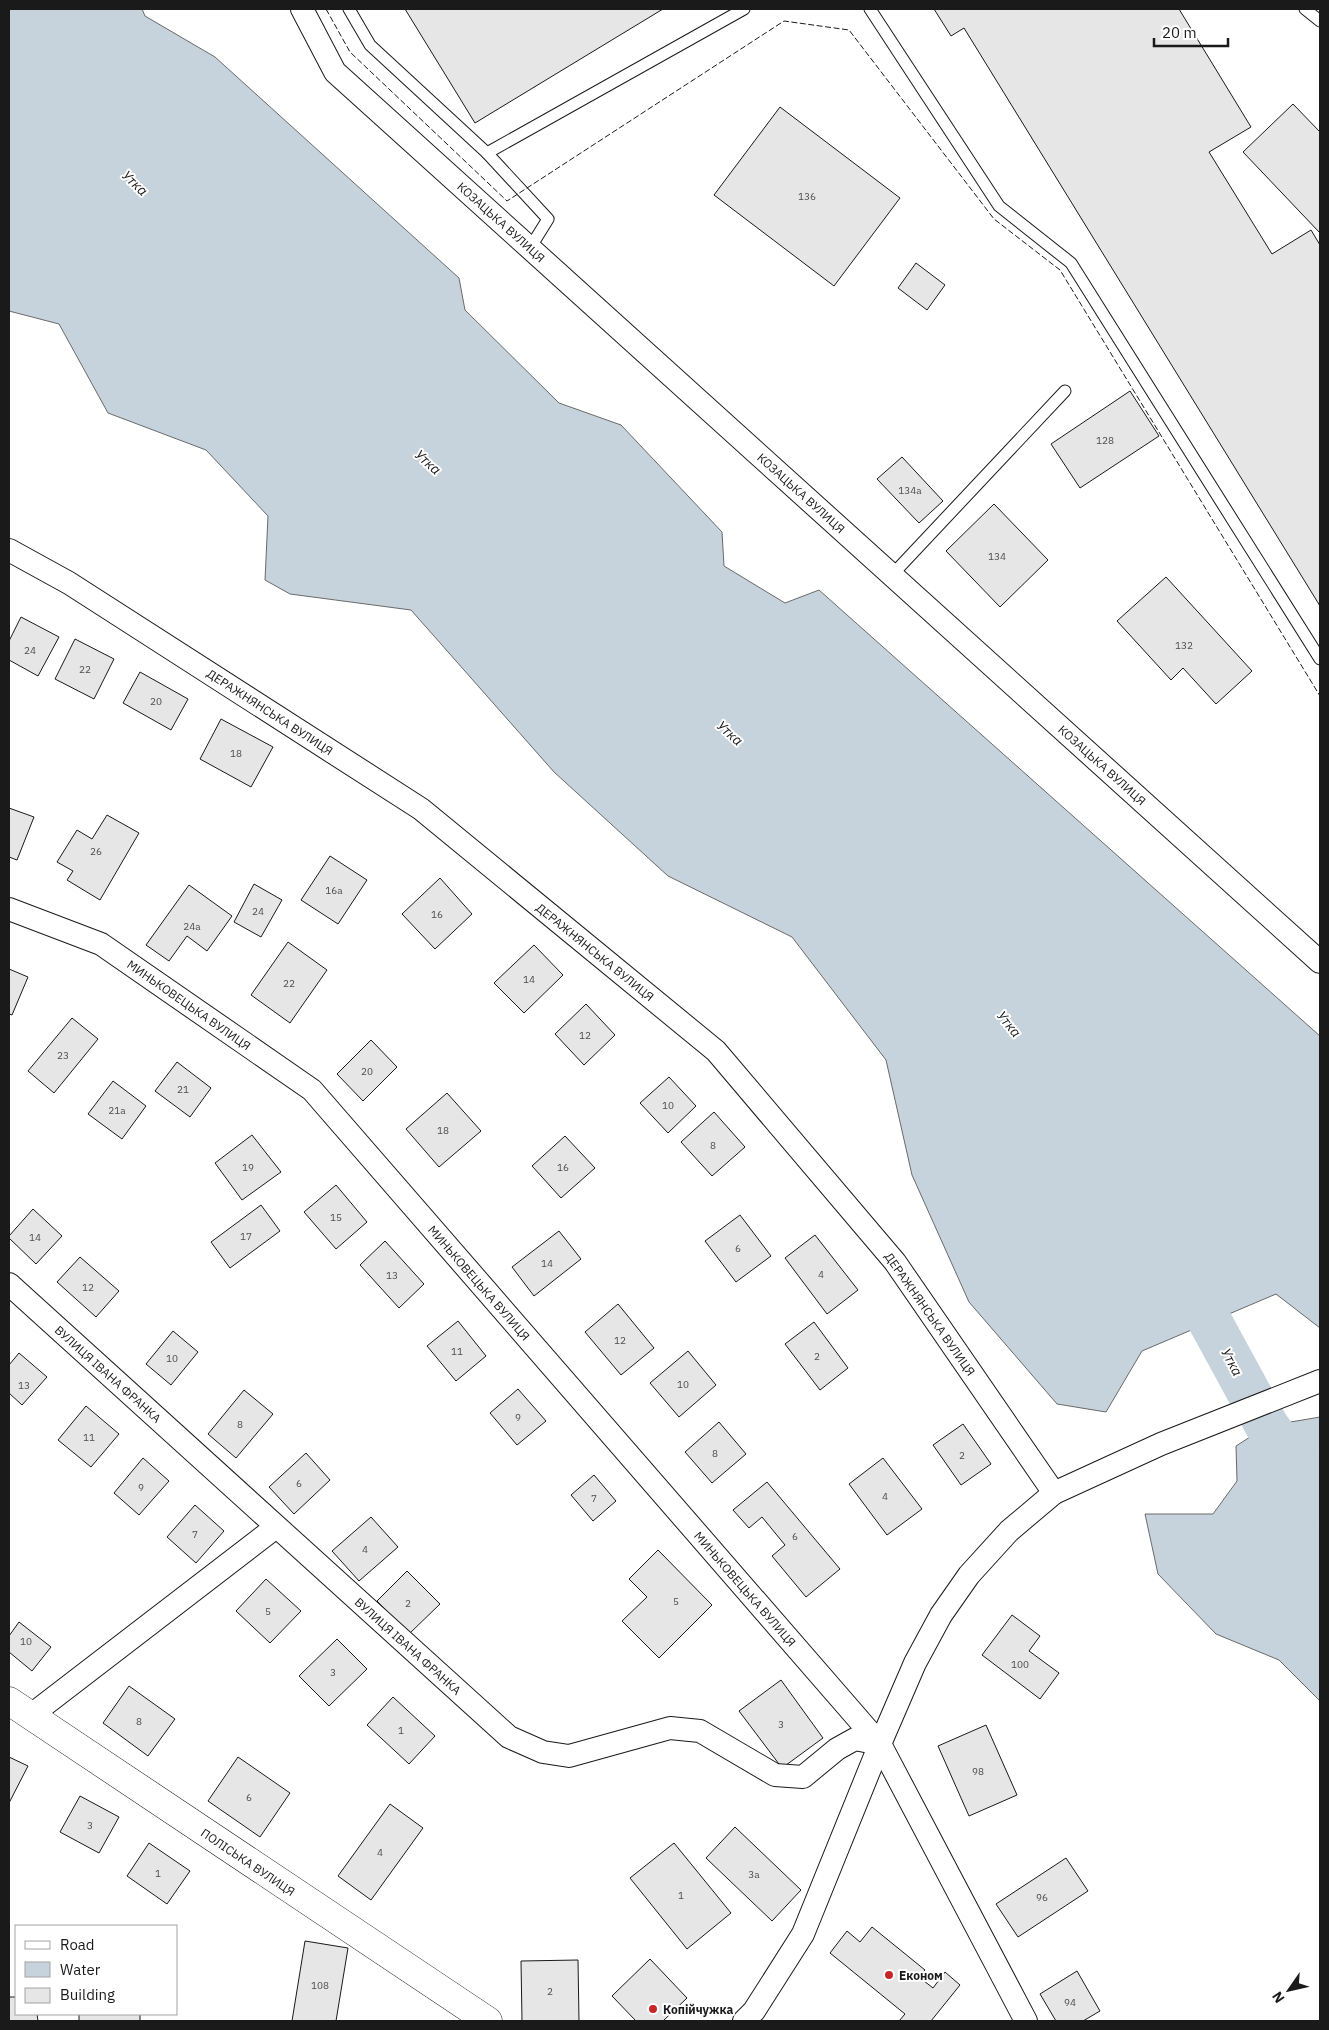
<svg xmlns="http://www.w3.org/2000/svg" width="1329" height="2030" viewBox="0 0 1329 2030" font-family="'IBM Plex Sans',sans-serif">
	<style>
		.water { fill: #c6d2dc; stroke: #6a6a6a }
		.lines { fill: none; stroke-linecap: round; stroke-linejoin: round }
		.river { stroke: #c6d2dc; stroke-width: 44 }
		.building { fill: #e6e6e6; stroke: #1a1a1a }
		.service-casing { stroke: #1a1a1a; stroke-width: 13 }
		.minor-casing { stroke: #1a1a1a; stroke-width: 24 }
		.secondary-casing { stroke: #1a1a1a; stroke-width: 29 }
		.service { stroke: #fff; stroke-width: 11 }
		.minor { stroke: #fff; stroke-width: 22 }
		.secondary { stroke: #fff; stroke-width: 28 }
		.fence { stroke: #1a1a1a; stroke-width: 1; stroke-dasharray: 6 2.5; stroke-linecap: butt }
		.poi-dot { fill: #c62828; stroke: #fff; stroke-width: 2 }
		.labels { text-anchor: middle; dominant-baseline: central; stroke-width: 4; stroke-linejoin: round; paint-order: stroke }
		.number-label { font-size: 10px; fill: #4d4d4d }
		.street-label { font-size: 12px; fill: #1a1a1a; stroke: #fff }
		.poi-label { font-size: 12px; font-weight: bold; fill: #1a1a1a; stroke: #fff; text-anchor: start }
		.water-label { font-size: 14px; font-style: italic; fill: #1a1a1a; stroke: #fff }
	</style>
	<rect width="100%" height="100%" fill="#fff"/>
	<g class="water">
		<polygon points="9,9 142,9 145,16 215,57 459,278 465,310 559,403 621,425 722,532 724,566 785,603 819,590 1320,1036 1320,1328 1276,1294 1142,1351 1106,1412 1057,1404 969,1302 912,1175 886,1060 792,937 668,876 554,772 411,610 290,594 265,580 268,516 206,450 108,413 59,324 9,311"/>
		<polygon points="1320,1417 1320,1701 1279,1660 1216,1634 1158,1574 1145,1514 1213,1514 1237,1481 1236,1446 1267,1426"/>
	</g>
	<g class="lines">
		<polyline class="river" points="1182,1270 1267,1426 1320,1500"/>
	</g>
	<g class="building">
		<polygon points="405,9 663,9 475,123"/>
		<polygon points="934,9 1179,9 1251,127 1209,152 1272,254 1311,230 1320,245 1320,606 964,28 951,36"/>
		<polygon points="1293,104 1320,132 1320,233 1243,152"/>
		<polygon points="780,107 900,198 834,286 714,195"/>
		<polygon points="916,263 945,285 927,310 898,288"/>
		<polygon points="1130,391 1159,436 1080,488 1051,444"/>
		<polygon points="902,457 943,501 919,523 877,479"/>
		<polygon points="994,504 1048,560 1000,607 946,551"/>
		<polygon points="1166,577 1252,671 1216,704 1183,668 1171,680 1117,621"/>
		<polygon points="21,617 59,637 38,676 9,660 9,641"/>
		<polygon points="75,639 114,659 94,699 55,679"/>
		<polygon points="140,672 188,699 171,730 123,703"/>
		<polygon points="221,719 273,747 251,787 200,759"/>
		<polygon points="9,808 34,817 17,860 9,857"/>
		<polygon points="107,815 139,833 100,900 67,880 73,871 57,862 77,830 92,839"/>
		<polygon points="330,856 367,880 338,924 301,900"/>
		<polygon points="440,878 472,914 435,949 402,914"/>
		<polygon points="254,884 282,900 261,937 234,922"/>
		<polygon points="189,885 232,916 207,951 187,936 169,961 146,945"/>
		<polygon points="288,942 327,970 290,1023 251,995"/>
		<polygon points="534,945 563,975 524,1013 494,983"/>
		<polygon points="9,969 28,977 12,1015 9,1014"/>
		<polygon points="586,1004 615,1035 584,1065 555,1034"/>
		<polygon points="72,1018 98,1039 54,1093 28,1071"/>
		<polygon points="371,1040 397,1067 363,1101 337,1074"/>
		<polygon points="177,1062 211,1088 190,1117 155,1091"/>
		<polygon points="669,1077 696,1106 668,1133 640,1103"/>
		<polygon points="113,1081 146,1106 122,1139 88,1114"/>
		<polygon points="447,1093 481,1131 439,1167 406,1129"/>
		<polygon points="714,1112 745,1147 712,1176 681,1142"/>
		<polygon points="252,1135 281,1172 242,1200 215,1163"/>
		<polygon points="565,1136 595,1168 561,1198 532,1166"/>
		<polygon points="336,1185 367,1222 336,1249 304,1212"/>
		<polygon points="261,1205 280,1231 230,1268 211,1242"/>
		<polygon points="33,1209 62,1236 36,1264 9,1238 9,1236"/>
		<polygon points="740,1215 771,1256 736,1282 705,1241"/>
		<polygon points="559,1231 581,1259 534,1296 512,1267"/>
		<polygon points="815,1235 858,1290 827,1314 785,1258"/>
		<polygon points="385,1241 424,1284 399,1308 360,1265"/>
		<polygon points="80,1257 119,1291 96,1317 57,1282"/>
		<polygon points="618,1304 654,1348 621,1375 585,1332"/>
		<polygon points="458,1321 486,1356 456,1381 427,1346"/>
		<polygon points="814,1322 848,1368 820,1390 785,1344"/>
		<polygon points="173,1331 198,1352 171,1385 146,1364"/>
		<polygon points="688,1351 716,1385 679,1417 650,1383"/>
		<polygon points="19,1353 47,1377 22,1405 9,1393 9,1365"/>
		<polygon points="518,1389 546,1421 517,1445 490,1413"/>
		<polygon points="244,1390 273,1414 236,1458 208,1434"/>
		<polygon points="86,1406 119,1434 91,1467 58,1440"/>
		<polygon points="719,1422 746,1454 712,1483 685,1452"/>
		<polygon points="963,1424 991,1464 961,1485 933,1445"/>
		<polygon points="306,1453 330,1480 294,1514 269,1487"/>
		<polygon points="143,1458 169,1481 139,1515 114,1493"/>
		<polygon points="883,1458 922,1509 887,1535 849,1484"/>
		<polygon points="594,1475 616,1501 593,1521 571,1495"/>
		<polygon points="767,1482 840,1569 806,1597 772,1556 785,1545 762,1517 749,1528 733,1510"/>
		<polygon points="195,1505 224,1531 196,1563 167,1537"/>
		<polygon points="371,1517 398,1547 359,1581 332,1551"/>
		<polygon points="658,1550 712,1605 659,1658 622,1621 647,1597 629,1579"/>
		<polygon points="407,1571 440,1604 409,1634 377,1601"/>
		<polygon points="266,1579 301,1611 270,1643 236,1611"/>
		<polygon points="1012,1615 1040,1636 1029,1651 1059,1673 1040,1699 982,1655"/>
		<polygon points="19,1622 51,1647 32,1671 9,1652 9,1636"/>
		<polygon points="337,1639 367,1669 329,1706 299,1676"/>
		<polygon points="781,1680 823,1738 782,1768 739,1711"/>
		<polygon points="129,1686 175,1719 148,1756 103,1723"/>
		<polygon points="393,1697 435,1736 409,1764 367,1725"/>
		<polygon points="986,1725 1017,1795 969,1816 938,1746"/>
		<polygon points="9,1757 28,1766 9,1803"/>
		<polygon points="238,1757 290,1793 260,1837 208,1801"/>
		<polygon points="80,1796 119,1817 99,1853 60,1832"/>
		<polygon points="390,1804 423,1828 371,1900 338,1876"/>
		<polygon points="735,1827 801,1890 772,1921 706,1858"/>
		<polygon points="149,1843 190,1871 167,1904 127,1876"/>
		<polygon points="674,1843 731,1913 687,1949 630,1878"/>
		<polygon points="1066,1858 1088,1891 1018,1937 996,1904"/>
		<polygon points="872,1927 925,1970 919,1977 933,1988 945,1972 960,1985 931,2021 899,2021 905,2014 830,1953 847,1931 860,1942"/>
		<polygon points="305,1941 348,1948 336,2021 292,2021"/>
		<polygon points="650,1959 687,1998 663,2021 636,2021 612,1996"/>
		<polygon points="578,1960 579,2021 522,2021 521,1961"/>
		<polygon points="1077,1971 1100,2011 1083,2021 1056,2021 1040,1994"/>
		<polygon points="9,1997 16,1997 16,2014 37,2014 38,2021 9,2021"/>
		<rect x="79" y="2014" width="61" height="7"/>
	</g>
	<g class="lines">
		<g class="service-casing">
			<g id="service">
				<polyline points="349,9 370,45 487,153 548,219 530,248"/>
				<polyline points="870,9 999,206 1071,263 1320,659"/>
				<polyline points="1305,9 1320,21"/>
				<polyline points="487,153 744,9"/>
				<polyline points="892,575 1065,391"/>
			</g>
		</g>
		<g class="minor-casing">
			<g id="minor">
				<polyline points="302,9 335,72 1320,962"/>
				<polyline points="9,550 69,583 421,809 716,1051 895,1262 1054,1493"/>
				<polyline points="9,909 101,944 312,1090 880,1744 1026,2021"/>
				<polyline points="9,1284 509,1737 543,1752 569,1756 670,1728 700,1731 775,1775 803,1777 837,1749 855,1739 880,1744"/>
				<polyline points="30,1716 276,1527"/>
				<polyline points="744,2021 754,2011 803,1934 880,1744 915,1663 941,1615 969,1575 1009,1531 1054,1493 1161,1444 1320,1381"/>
			</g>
		</g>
		<g class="secondary-casing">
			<polyline id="secondary" points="9,1701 488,2021"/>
		</g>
		<use href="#service" class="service"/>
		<use href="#minor" class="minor"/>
		<use href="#secondary" class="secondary"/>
		<polyline class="fence" points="326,9 350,52 507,201 784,21 849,30 994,219 1060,270 1320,696"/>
	</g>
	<g class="poi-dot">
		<circle cx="889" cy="1975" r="5"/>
		<circle cx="653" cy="2009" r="5"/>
	</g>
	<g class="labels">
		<g class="number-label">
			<text x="807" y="196">136</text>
			<text x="1105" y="440">128</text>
			<text x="910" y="490">134а</text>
			<text x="997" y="556">134</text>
			<text x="1184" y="645">132</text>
			<text x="30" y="650">24</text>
			<text x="85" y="669">22</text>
			<text x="156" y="701">20</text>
			<text x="236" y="753">18</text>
			<text x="96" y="851">26</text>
			<text x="334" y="890">16а</text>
			<text x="258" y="911">24</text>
			<text x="437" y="914">16</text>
			<text x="192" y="926">24а</text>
			<text x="529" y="979">14</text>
			<text x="289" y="983">22</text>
			<text x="585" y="1035">12</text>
			<text x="63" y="1055">23</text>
			<text x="367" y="1071">20</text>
			<text x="183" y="1089">21</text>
			<text x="668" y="1105">10</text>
			<text x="117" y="1110">21а</text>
			<text x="443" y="1130">18</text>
			<text x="713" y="1145">8</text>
			<text x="248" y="1167">19</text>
			<text x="563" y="1167">16</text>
			<text x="336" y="1217">15</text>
			<text x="246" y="1236">17</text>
			<text x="35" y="1237">14</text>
			<text x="738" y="1248">6</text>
			<text x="547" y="1263">14</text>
			<text x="821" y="1274">4</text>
			<text x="392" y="1275">13</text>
			<text x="88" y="1287">12</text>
			<text x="620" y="1340">12</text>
			<text x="457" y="1351">11</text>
			<text x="817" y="1356">2</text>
			<text x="172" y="1358">10</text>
			<text x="683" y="1384">10</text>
			<text x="24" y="1385">13</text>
			<text x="518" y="1417">9</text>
			<text x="240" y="1424">8</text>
			<text x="89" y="1437">11</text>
			<text x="715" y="1453">8</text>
			<text x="962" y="1455">2</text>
			<text x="299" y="1483">6</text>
			<text x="141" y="1487">9</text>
			<text x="885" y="1496">4</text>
			<text x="594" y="1498">7</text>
			<text x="195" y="1534">7</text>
			<text x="795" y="1536">6</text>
			<text x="365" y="1549">4</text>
			<text x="676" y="1601">5</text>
			<text x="408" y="1603">2</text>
			<text x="268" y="1611">5</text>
			<text x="26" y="1641">10</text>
			<text x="1020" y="1664">100</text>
			<text x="333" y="1672">3</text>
			<text x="139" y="1721">8</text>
			<text x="781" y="1724">3</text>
			<text x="401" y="1730">1</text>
			<text x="978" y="1771">98</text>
			<text x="249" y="1797">6</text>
			<text x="90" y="1825">3</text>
			<text x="380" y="1852">4</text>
			<text x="158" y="1873">1</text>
			<text x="754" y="1874">3а</text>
			<text x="681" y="1895">1</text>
			<text x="1042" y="1897">96</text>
			<text x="320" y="1985">108</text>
			<text x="550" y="1991">2</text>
			<text x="1070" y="2002">94</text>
		</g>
		<g class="street-label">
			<text transform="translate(501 222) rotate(42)">КОЗАЦЬКА ВУЛИЦЯ</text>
			<text transform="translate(801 493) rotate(42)">КОЗАЦЬКА ВУЛИЦЯ</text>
			<text transform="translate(270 712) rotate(33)">ДЕРАЖНЯНСЬКА ВУЛИЦЯ</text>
			<text transform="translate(1102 765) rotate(42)">КОЗАЦЬКА ВУЛИЦЯ</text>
			<text transform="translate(595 952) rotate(39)">ДЕРАЖНЯНСЬКА ВУЛИЦЯ</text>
			<text transform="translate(189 1005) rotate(35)">МИНЬКОВЕЦЬКА ВУЛИЦЯ</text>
			<text transform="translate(479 1283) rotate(49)">МИНЬКОВЕЦЬКА ВУЛИЦЯ</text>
			<text transform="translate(930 1314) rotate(55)">ДЕРАЖНЯНСЬКА ВУЛИЦЯ</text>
			<text transform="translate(108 1374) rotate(42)">ВУЛИЦЯ ІВАНА ФРАНКА</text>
			<text transform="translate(745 1589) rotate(49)">МИНЬКОВЕЦЬКА ВУЛИЦЯ</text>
			<text transform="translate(408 1646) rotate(42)">ВУЛИЦЯ ІВАНА ФРАНКА</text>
			<text transform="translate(248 1862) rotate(34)">ПОЛІСЬКА ВУЛИЦЯ</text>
		</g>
		<g class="poi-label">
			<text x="899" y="1975">Економ</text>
			<text x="663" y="2009">Копійчужка</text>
		</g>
		<g class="water-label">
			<text transform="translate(135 183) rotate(44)">Утка</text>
			<text transform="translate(428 462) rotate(42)">Утка</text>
			<text transform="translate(730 733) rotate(42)">Утка</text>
			<text transform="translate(1009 1024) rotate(51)">Утка</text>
			<text transform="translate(1232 1362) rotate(62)">Утка</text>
		</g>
	</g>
	<rect width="1329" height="2030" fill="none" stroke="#1a1a1a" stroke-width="20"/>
	<rect x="15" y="1925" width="162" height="90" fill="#ffffff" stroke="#a3a3a3"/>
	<rect x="25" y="1941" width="25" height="8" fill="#ffffff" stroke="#a3a3a3"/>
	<text x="60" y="1950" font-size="15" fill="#1a1a1a">Road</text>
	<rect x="25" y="1962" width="25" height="15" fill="#c6d2dc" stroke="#a3a3a3"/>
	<text x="60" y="1975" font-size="15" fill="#1a1a1a">Water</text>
	<rect x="25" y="1988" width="25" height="15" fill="#e6e6e6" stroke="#a3a3a3"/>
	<text x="60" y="2000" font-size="15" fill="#1a1a1a">Building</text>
	<g transform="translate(1289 1990) rotate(236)" stroke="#ffffff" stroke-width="4" paint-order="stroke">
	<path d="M0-4L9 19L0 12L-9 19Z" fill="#1a1a1a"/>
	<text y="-8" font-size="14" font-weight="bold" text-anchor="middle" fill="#1a1a1a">N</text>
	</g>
	<path d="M1154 38v8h74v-8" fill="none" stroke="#1a1a1a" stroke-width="2.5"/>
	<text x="1162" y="38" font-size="15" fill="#1a1a1a" stroke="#ffffff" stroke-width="4" paint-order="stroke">20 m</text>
</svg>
